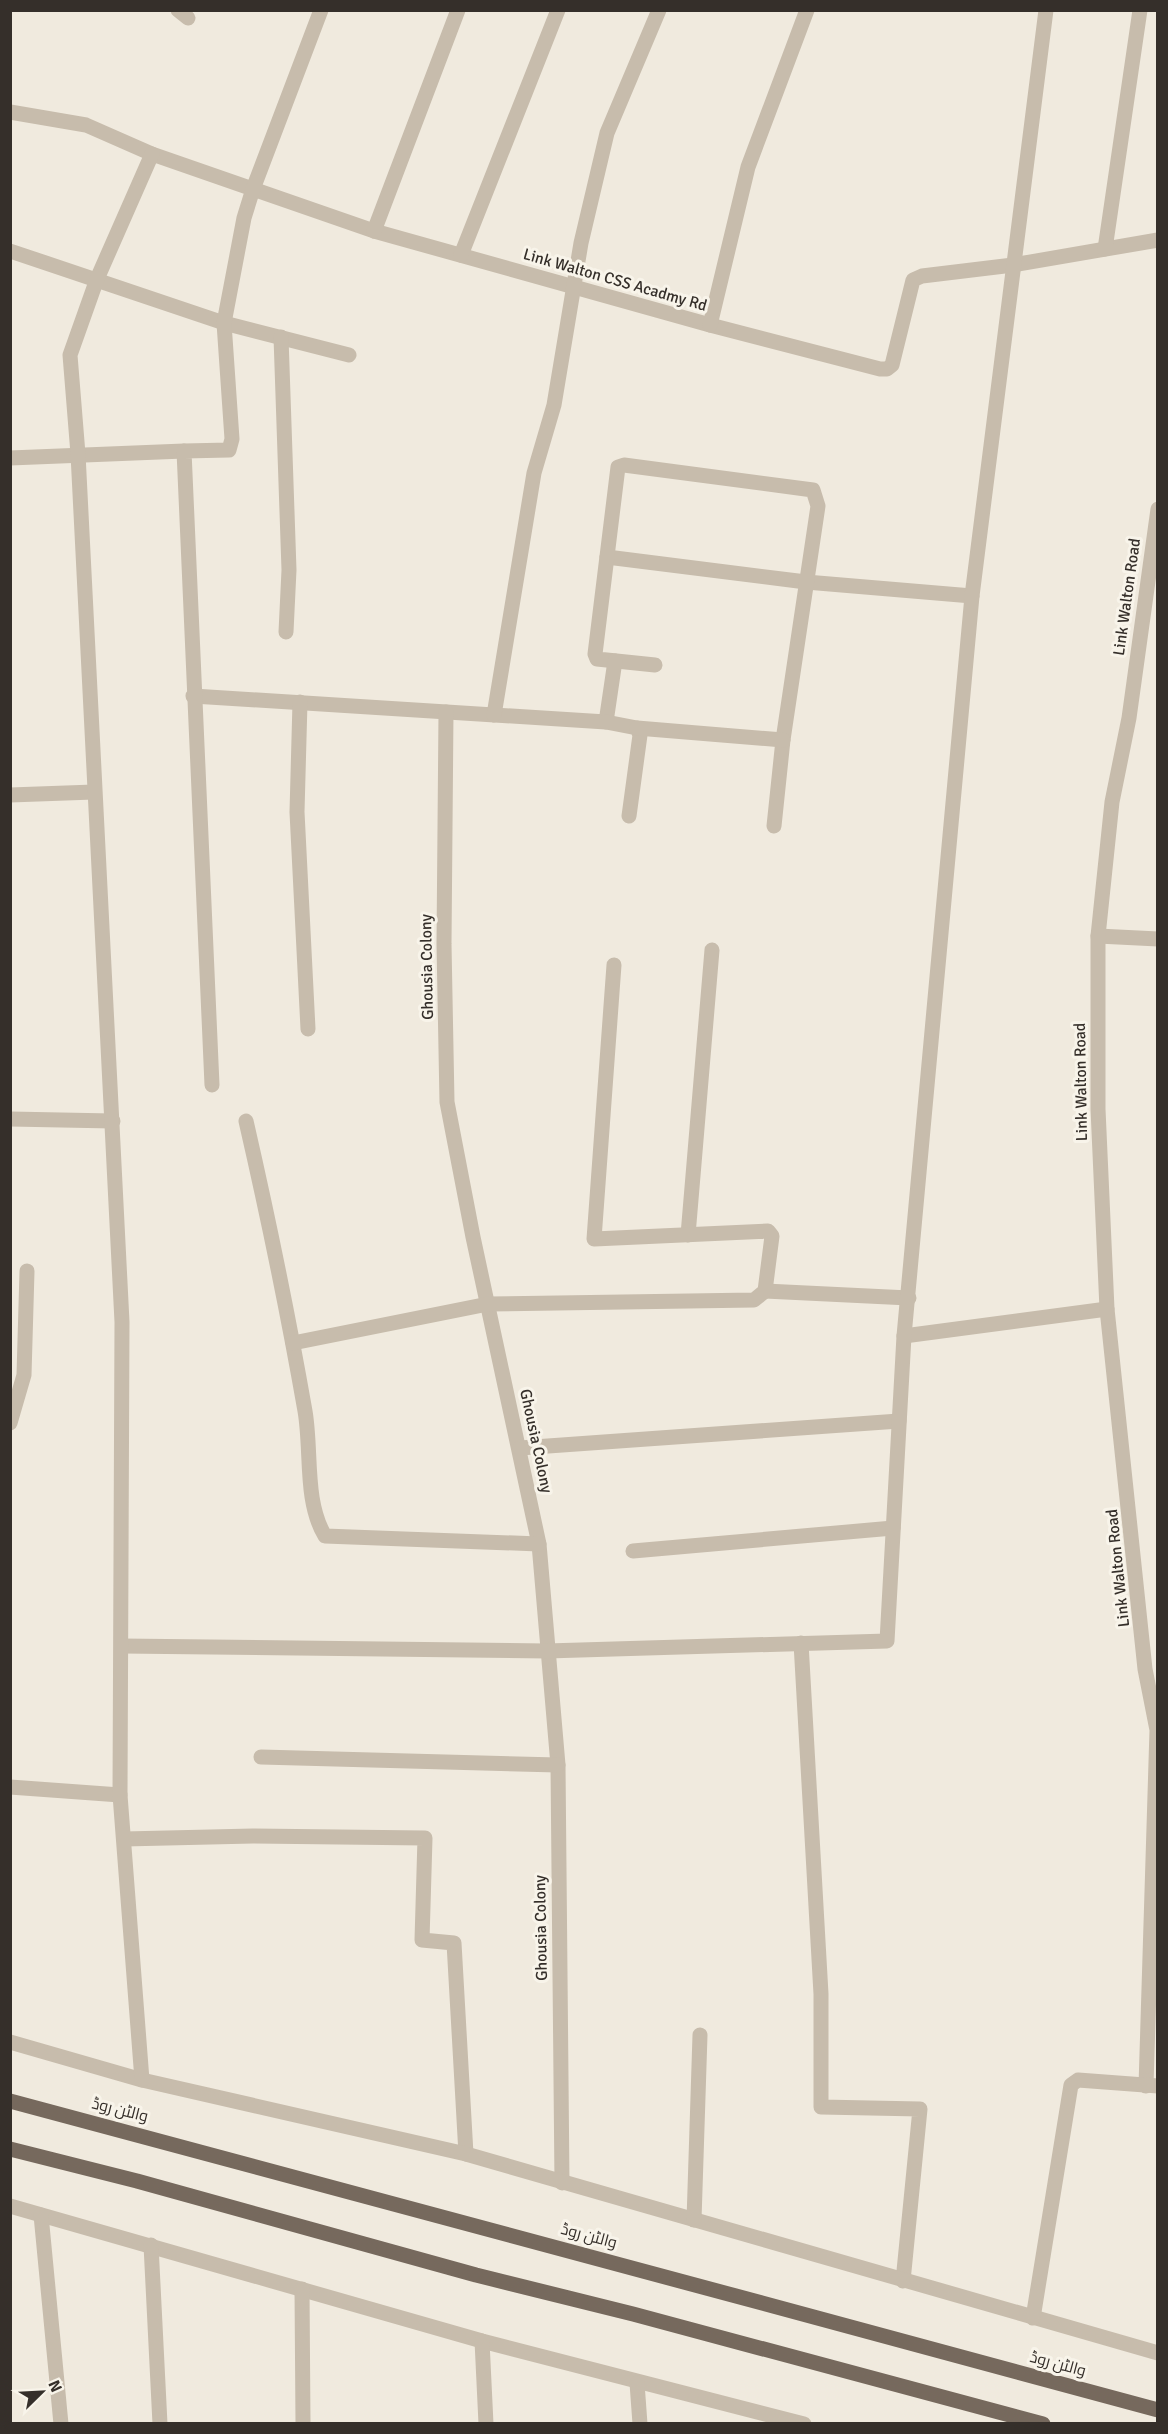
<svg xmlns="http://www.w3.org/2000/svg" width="1168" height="2434" viewBox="0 0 1168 2434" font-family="Signika,Cairo,sans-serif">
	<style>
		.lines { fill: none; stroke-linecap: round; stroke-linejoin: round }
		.minor { stroke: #c7bcac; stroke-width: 15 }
		.major { stroke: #76695d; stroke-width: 15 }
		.labels { text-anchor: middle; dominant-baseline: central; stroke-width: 6; stroke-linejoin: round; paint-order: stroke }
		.street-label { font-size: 16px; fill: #352f2a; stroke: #f8f4ea }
	</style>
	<rect width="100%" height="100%" fill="#f0eade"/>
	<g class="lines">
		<g class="minor">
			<polyline points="178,10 188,18"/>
			<polyline points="10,112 86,125 152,154 374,231 710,325 880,369 887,369 892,365 913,280 922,276 1013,265 1158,240"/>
			<polyline points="374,231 458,10"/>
			<polyline points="1105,249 1140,10"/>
			<polyline points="10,251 224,323 349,355"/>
			<polyline points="461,255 558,10"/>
			<polyline points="710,325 748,167 807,10"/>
			<polyline points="281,337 289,570 286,632"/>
			<polyline points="10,458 184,451"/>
			<polyline points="607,557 806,582 972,596"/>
			<polyline points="655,665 597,659 595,654 618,467 624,465 813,490 818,506 783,740 774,826"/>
			<polyline points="193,696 606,722 615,661"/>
			<polyline points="300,702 297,812 308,1029"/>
			<polyline points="446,712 444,944 447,1102 473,1237 539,1544 558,1765 562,2183"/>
			<polyline points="494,715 534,473 554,405 581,243 607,133 659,10"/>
			<polyline points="606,722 637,728 640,735 629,816"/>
			<polyline points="637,728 783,740"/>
			<polyline points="10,795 94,792"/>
			<polyline points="1098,936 1158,939"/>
			<polyline points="212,1085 184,451 229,450 232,439 224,323 244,218 253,189 321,10"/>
			<polyline points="10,1119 113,1121"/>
			<path d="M 246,1121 C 268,1217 288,1314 305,1411 C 312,1452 304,1501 325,1536 L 539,1544"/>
			<polyline points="688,1235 712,950"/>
			<polyline points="765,1291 909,1298"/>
			<polyline points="904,1336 1107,1309"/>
			<polyline points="293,1343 488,1304 754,1300 765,1291 772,1236 768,1231 594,1239 614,965"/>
			<polyline points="10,1423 24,1375 27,1271"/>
			<polyline points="520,1448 899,1421"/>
			<polyline points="633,1551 893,1528"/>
			<polyline points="801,1643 821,1994 821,2107 920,2109 903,2281"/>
			<polyline points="122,1646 547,1651 887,1641 904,1336 972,596 1046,10"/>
			<polyline points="261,1757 558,1765"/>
			<polyline points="10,1787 120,1795"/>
			<polyline points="124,1839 253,1836 425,1838 422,1940 454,1943 466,2154"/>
			<polyline points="10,2042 142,2080 466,2154 1158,2353"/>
			<polyline points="142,2080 120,1795 122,1322 78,454 70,355 97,279 152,154"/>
			<polyline points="1146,2086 1157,1730 1145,1669 1107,1309 1098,1109 1098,936 1112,802 1129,718 1158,509"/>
			<polyline points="10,2206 482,2341 804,2424"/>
			<polyline points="41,2215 61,2424"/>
			<polyline points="694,2220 700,2035"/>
			<polyline points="151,2245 160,2424"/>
			<polyline points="302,2289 303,2424"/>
			<polyline points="1033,2318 1071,2085 1078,2080 1158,2086"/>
			<polyline points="482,2341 486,2424"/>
			<polyline points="637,2383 640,2424"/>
		</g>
		<g class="major">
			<path d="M 10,2101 C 394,2201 775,2308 1158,2410"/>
			<polyline points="10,2149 137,2181 476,2275 633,2314 1043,2424"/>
		</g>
	</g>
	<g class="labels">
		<g class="street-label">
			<text transform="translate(615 280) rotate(16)">Link Walton CSS Acadmy Rd</text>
			<text transform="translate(1127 597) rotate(-82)">Link Walton Road</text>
			<text transform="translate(427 967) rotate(-91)">Ghousia Colony</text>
			<text transform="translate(1081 1082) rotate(-91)">Link Walton Road</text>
			<text transform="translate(536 1441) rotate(78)">Ghousia Colony</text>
			<text transform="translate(1118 1568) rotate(-96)">Link Walton Road</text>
			<text transform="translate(541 1928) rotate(-91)">Ghousia Colony</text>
			<text transform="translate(120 2110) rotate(14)">والٹن روڈ</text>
			<text transform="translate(589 2236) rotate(15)">والٹن روڈ</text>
			<text transform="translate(1058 2364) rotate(15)">والٹن روڈ</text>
		</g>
	</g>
	<rect width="1168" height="2434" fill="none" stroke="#352f2a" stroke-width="24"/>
	<g transform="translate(42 2392) rotate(66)" stroke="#f8f4ea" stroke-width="4.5" paint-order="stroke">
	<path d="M0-4.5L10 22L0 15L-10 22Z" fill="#352f2a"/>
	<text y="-9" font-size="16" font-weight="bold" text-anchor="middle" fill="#352f2a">N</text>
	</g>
</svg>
